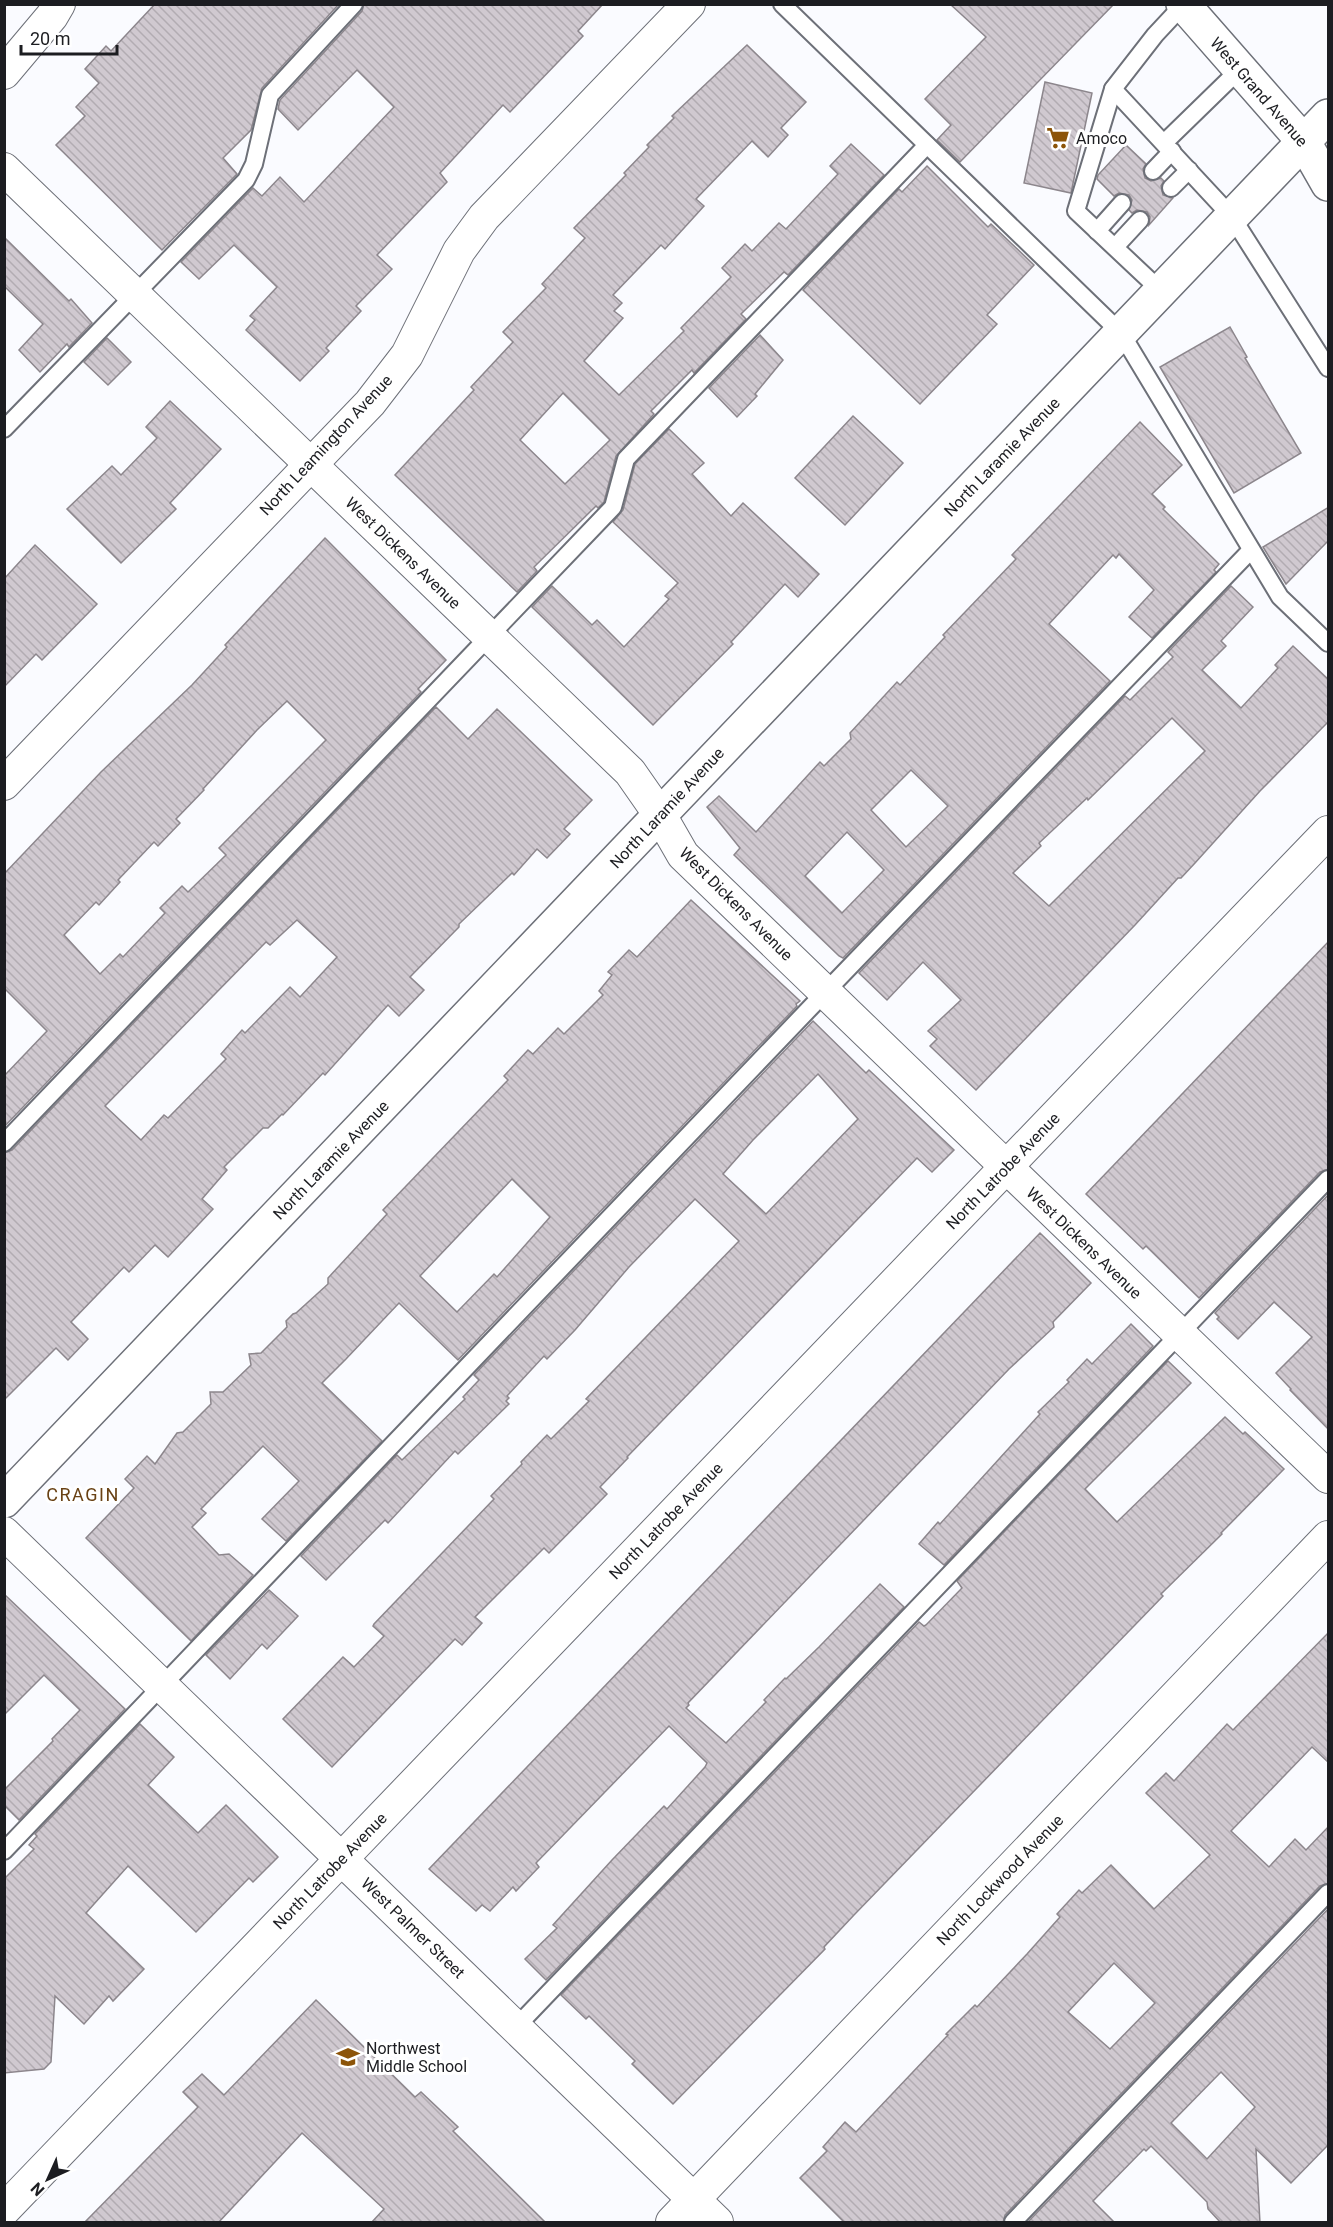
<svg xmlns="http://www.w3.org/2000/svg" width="1333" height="2227" viewBox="0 0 1333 2227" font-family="Roboto,sans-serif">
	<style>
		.building { fill: url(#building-back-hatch); stroke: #8c868c; stroke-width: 1.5; fill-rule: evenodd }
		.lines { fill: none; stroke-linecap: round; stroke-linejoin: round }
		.lane-casing { stroke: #6d7078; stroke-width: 20 }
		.street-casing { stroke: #6d7078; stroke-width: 34 }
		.secondary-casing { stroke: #6d7078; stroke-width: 36 }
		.lane { stroke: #fff; stroke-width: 16 }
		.street { stroke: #fff; stroke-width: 32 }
		.secondary { stroke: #fff; stroke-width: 33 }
		.labels { text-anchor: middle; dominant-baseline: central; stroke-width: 6; stroke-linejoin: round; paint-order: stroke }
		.street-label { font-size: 16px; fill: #1c1d21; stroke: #fff }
		.poi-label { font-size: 16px; fill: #1c1d21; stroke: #fff; text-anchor: start }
		.neighbourhood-label { font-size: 18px; letter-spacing: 1.5px; fill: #694215; stroke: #fff }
	</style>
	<defs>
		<pattern id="building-back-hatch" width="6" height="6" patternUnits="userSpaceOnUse" patternTransform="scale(1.5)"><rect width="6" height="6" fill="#d0c9d0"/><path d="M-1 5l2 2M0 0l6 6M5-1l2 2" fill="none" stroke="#b2acb2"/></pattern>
	</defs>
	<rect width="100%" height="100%" fill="#fafbff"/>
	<g class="building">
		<polygon points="155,4 339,4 262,88 251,130 223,158 237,174 162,250 56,145 85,116 76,107 99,83 85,69 106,46 111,51"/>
		<polygon points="364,4 603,4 578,31 583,36 532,89 510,112 503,105 440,173 447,182 377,255 392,269 356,306 361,311 326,348 329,351 300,381 246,330 255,320 250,316 277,287 234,245 199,279 181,262 253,188 262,196 280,177 304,202 394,107 357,70 298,130 278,109 280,100 362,11"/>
		<polygon points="950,4 1114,4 960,162 937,140 951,125 925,99 986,37"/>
		<path d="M 747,45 L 806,102 L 781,128 L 788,135 L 768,157 L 752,141 L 696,199 L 704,206 L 665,249 L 661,245 L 613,295 L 622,303 L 614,311 L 623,318 L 584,361 L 619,395 L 684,331 L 681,328 L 731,277 L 722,268 L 745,244 L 752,251 L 779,223 L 786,229 L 838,174 L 830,166 L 851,144 L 884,175 L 788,275 L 784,272 L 741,314 L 746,319 L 694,373 L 692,370 L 651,411 L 654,414 L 616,456 L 604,502 L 598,508 L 596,506 L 534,567 L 537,571 L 517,592 L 395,475 L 474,390 L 471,387 L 513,342 L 503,332 L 546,288 L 542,284 L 585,238 L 574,228 L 626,175 L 624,173 L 649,147 L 647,145 L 674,118 L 672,116 ZM 563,393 L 610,440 L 565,484 L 520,440 Z"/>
		<polygon points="1045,82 1092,93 1071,193 1024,183"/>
		<polygon points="1126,145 1146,164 1143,169 1145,178 1151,181 1161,178 1164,181 1161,186 1163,195 1173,198 1149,225 1150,217 1147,212 1137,210 1132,213 1129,210 1132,200 1129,195 1119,193 1114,196 1097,179 1098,175"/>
		<polygon points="927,166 988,227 991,224 1034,265 987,315 997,324 920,404 803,290 899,189 902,192"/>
		<polygon points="4,237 69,301 71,299 92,323 69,347 67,344 40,372 19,350 43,324 4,286"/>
		<polygon points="1230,327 1247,357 1245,358 1301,453 1234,493 1160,367"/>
		<polygon points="760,335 783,360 755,394 757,396 737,417 709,388"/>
		<polygon points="107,338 131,362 108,385 84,362"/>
		<polygon points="170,401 221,449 170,503 176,509 121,563 67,509 112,466 121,475 157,438 146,427"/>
		<polygon points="853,416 903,463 845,525 795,478"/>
		<path d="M 1140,422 L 1182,465 L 1152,494 L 1165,507 L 1163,509 L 1219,564 L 1214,570 L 1216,572 L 1152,638 L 1129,617 L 1154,590 L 1119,554 L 1116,558 L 1113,555 L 1049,624 L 1110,681 L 843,958 L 839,956 L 734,855 L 740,848 L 707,807 L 719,796 L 756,832 L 820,762 L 824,766 L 851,739 L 850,733 L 897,682 L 900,685 L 945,637 L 943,635 L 1016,559 L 1012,555 ZM 911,770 L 948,806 L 906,847 L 871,810 ZM 847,832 L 884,870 L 842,913 L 805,876 Z"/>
		<polygon points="669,429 704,463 692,474 731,516 743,503 819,574 798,597 785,584 731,642 733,644 653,725 532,607 552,586 592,625 597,620 624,647 669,599 665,596 678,583 613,522 623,510 635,464"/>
		<polygon points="1329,507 1329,540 1286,584 1263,547"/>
		<path d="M 325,538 L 446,660 L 418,689 L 421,692 L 4,1127 L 4,1076 L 47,1031 L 4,988 L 4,874 L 101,772 L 192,685 L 227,647 L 225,645 ZM 287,701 L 326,740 L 219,848 L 226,855 L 188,892 L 182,886 L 160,908 L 165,913 L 123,957 L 120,954 L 100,974 L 64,935 L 96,902 L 99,905 L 120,882 L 118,880 L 154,842 L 158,846 L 180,823 L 176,819 L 204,790 L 203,789 L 257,730 Z"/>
		<polygon points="35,545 97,604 42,660 36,654 4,687 4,579"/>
		<path d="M 1231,586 L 1253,607 L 1221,641 L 1226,646 L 1202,670 L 1241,708 L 1278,668 L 1275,665 L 1293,646 L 1329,680 L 1329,721 L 1260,791 L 1195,863 L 1181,878 L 1178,878 L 1135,925 L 976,1090 L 930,1046 L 937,1039 L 928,1031 L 961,1000 L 923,962 L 887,1000 L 859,973 L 1125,696 L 1130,700 L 1173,657 L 1168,652 ZM 1172,718 L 1205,751 L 1049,906 L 1013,873 L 1041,846 L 1039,843 L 1087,798 L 1088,800 Z"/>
		<path d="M 436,707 L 468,739 L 497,709 L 592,800 L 564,829 L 570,834 L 547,858 L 537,849 L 514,875 L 512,873 L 459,924 L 459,927 L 410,977 L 424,990 L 399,1016 L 388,1005 L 325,1075 L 323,1073 L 283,1115 L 282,1114 L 268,1128 L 263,1128 L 224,1167 L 227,1170 L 202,1199 L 213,1209 L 168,1257 L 155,1245 L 129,1272 L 124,1267 L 71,1322 L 88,1339 L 68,1360 L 56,1348 L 4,1400 L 4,1153 L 12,1150 ZM 297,920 L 337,957 L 300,997 L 290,987 L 245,1033 L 242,1030 L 221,1054 L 226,1059 L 168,1118 L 164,1115 L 141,1140 L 105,1106 L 266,942 L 270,945 Z"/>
		<path d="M 691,900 L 800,1001 L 796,1004 L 797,1006 L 458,1360 L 399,1303 L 346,1359 L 322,1383 L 382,1441 L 286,1541 L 262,1519 L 299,1481 L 263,1446 L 201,1509 L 206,1513 L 192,1527 L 219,1555 L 229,1554 L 253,1575 L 191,1641 L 86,1538 L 134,1488 L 125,1479 L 147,1456 L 155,1464 L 177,1433 L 183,1432 L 211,1404 L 210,1392 L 223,1392 L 251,1365 L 249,1354 L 261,1353 L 287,1327 L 286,1321 L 293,1314 L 296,1313 L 328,1284 L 328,1278 L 387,1214 L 383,1210 L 508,1080 L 504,1076 L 528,1050 L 533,1054 L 558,1028 L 564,1034 L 603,995 L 599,991 L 612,975 L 608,972 L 629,950 L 637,957 ZM 512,1179 L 550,1217 L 497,1277 L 494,1274 L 457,1312 L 420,1276 Z"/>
		<polygon points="1329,941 1329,1169 1320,1172 1199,1298 1146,1246 1143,1249 1086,1194"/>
		<path d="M 813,1021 L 866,1073 L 869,1070 L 954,1150 L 932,1172 L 917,1158 L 627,1457 L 628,1458 L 600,1487 L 607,1494 L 549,1553 L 544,1548 L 475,1617 L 482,1623 L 462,1645 L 455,1639 L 332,1767 L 283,1719 L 343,1657 L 354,1667 L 384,1636 L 373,1626 L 374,1624 L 494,1499 L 491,1496 L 522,1464 L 521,1462 L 547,1435 L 551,1439 L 589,1401 L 586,1399 L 739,1241 L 695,1199 L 629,1267 L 575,1330 L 547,1359 L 544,1356 L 507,1396 L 509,1398 L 506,1401 L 509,1404 L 458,1454 L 455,1451 L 388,1523 L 385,1520 L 326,1580 L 301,1556 L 397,1455 L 402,1460 L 465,1399 L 463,1397 L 479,1380 L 474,1375 ZM 818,1074 L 858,1119 L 766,1214 L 723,1174 L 753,1140 Z"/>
		<polygon points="1329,1194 1329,1430 1290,1390 1291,1389 1276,1373 1312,1337 1274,1302 1238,1339 1217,1319 1219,1317 1215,1313"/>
		<polygon points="1040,1233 1091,1283 1053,1322 1054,1327 1009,1369 688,1703 689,1705 686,1708 726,1743 766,1702 764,1700 785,1678 786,1679 819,1647 880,1584 904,1607 546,1980 525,1959 557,1928 553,1925 612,1860 664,1806 667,1809 705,1767 707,1763 669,1726 536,1863 539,1867 516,1891 513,1887 490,1911 482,1905 476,1911 429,1869"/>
		<polygon points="1131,1324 1153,1346 944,1565 919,1544 938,1522 940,1524 1040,1414 1038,1412 1069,1382 1067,1380 1087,1359 1092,1364"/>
		<polygon points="1168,1361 1191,1383 1085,1489 1117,1522 1225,1417 1243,1434 1245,1432 1284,1469 1221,1533 1222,1534 1161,1594 1163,1596 854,1915 824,1947 825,1949 673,2104 632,2064 635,2061 589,2016 586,2019 561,1995 919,1622 924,1626 926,1625 962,1588 957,1581"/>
		<polygon points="269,1590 298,1616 267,1649 262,1644 230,1679 206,1655"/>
		<polygon points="4,1594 125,1709 19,1820 4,1805 4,1790 53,1741 52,1739 80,1710 44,1675 4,1715"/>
		<path d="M 1329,1632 L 1329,1763 L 1312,1747 L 1231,1831 L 1269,1867 L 1295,1839 L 1306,1850 L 1329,1826 L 1329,1883 L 1320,1886 L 1005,2215 L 1003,2223 L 845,2223 L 800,2178 L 827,2151 L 823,2147 L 845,2122 L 856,2132 L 948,2035 L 946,2034 L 975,2005 L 977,2007 L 1027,1954 L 1060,1917 L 1057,1914 L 1079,1890 L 1082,1893 L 1111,1865 L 1154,1909 L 1210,1855 L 1146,1793 L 1166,1773 L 1174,1781 L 1227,1724 L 1233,1730 ZM 1114,1963 L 1155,2003 L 1110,2049 L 1068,2012 Z"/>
		<polygon points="140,1724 174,1757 148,1785 198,1833 226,1805 278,1857 253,1882 249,1878 196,1932 128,1866 86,1913 144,1969 113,2001 109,1996 84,2024 55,1996 51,2062 44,2069 4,2073 4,1879 34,1849 29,1845 37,1836 35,1834"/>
		<path d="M 1329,1908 L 1329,2144 L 1291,2183 L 1256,2149 L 1260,2223 L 1221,2223 L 1208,2209 L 1207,2202 L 1151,2146 L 1146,2151 L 1144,2149 L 1093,2201 L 1115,2223 L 1027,2223 ZM 1221,2072 L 1255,2107 L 1207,2159 L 1171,2123 Z"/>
		<polygon points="316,2000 415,2097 421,2092 458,2127 453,2131 546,2223 371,2223 384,2209 302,2133 218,2223 84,2223 198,2107 183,2092 202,2074 224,2095"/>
	</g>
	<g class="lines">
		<g class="lane-casing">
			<g id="lane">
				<polyline points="782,4 1121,333 1280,597 1328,643"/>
				<polyline points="1113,89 1232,217 1328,368"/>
				<polyline points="1164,143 1240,69"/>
				<polyline points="1153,171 1172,151"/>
				<polyline points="1171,188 1189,170"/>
				<polyline points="1097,231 1122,203"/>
				<polyline points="1115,247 1140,220"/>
				<polyline points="1161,291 1076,211 1113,89 1155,35 1183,5"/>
				<polyline points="4,429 246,180 254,164 270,95 354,4"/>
				<polyline points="4,1143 613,507 626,459 927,145"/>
				<polyline points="4,1851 810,1008 1251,550"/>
				<polyline points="516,2027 1328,1179"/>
				<polyline points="1013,2222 1328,1893"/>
			</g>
		</g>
		<g class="street-casing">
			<g id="street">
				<polyline points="4,73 52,16 59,4"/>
				<polyline points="4,169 630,772 660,815 683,855 1328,1477"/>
				<polyline points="4,784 370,403 407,355 459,251 484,217 689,4"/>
				<polyline points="4,1533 717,2222"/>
				<polyline points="4,2210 1328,832"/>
				<polyline points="672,2222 1328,1537"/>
			</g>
		</g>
		<g class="secondary-casing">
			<g id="secondary">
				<polyline points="1183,4 1304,142 1328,184"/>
				<polyline points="4,1501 1328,116"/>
			</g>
		</g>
		<use href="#lane" class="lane"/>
		<use href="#street" class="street"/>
		<use href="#secondary" class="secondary"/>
	</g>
	<defs>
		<g id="supermarket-bare" transform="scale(1.8)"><path d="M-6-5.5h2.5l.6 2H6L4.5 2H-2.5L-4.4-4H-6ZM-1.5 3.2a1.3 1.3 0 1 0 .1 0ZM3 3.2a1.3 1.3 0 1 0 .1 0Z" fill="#8c5409" stroke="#fff" stroke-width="2.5" paint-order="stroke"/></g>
		<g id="school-bare" transform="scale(1.8)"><path d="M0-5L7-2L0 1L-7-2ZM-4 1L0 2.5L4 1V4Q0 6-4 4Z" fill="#8c5409" stroke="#fff" stroke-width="2.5" paint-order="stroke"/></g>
	</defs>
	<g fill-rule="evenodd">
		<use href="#supermarket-bare" x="1058" y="138"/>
		<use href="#school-bare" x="348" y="2057"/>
	</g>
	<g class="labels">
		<g class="street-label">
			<text transform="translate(1259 92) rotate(49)">West Grand Avenue</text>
			<text transform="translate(326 445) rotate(-47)">North Leamington Avenue</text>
			<text transform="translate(1002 457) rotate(-46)">North Laramie Avenue</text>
			<text transform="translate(403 553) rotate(44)">West Dickens Avenue</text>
			<text transform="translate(667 808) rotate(-47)">North Laramie Avenue</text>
			<text transform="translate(736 904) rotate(45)">West Dickens Avenue</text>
			<text transform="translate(331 1160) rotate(-46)">North Laramie Avenue</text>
			<text transform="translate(1003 1171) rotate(-46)">North Latrobe Avenue</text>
			<text transform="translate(1084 1243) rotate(44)">West Dickens Avenue</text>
			<text transform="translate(666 1521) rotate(-46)">North Latrobe Avenue</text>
			<text transform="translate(330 1871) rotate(-46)">North Latrobe Avenue</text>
			<text transform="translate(1000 1880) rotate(-46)">North Lockwood Avenue</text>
			<text transform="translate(413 1928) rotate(44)">West Palmer Street</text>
		</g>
		<g class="poi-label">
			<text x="1076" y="138">Amoco</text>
			<text x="366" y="2048">Northwest<tspan x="366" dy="18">Middle School</tspan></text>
		</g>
		<g class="neighbourhood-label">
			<text x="83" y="1494">CRAGIN</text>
		</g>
	</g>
	<rect width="1333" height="2227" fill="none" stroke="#1c1d21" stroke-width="12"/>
	<g transform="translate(48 2179) rotate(225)" stroke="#ffffff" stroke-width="4.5" paint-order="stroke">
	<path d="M0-4.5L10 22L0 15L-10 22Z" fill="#1c1d21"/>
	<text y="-9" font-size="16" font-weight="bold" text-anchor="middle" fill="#1c1d21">N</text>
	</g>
	<path d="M21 45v9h96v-9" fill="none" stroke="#1c1d21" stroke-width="3"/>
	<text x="30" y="45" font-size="18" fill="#1c1d21" stroke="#ffffff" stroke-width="4.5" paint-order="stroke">20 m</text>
</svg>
